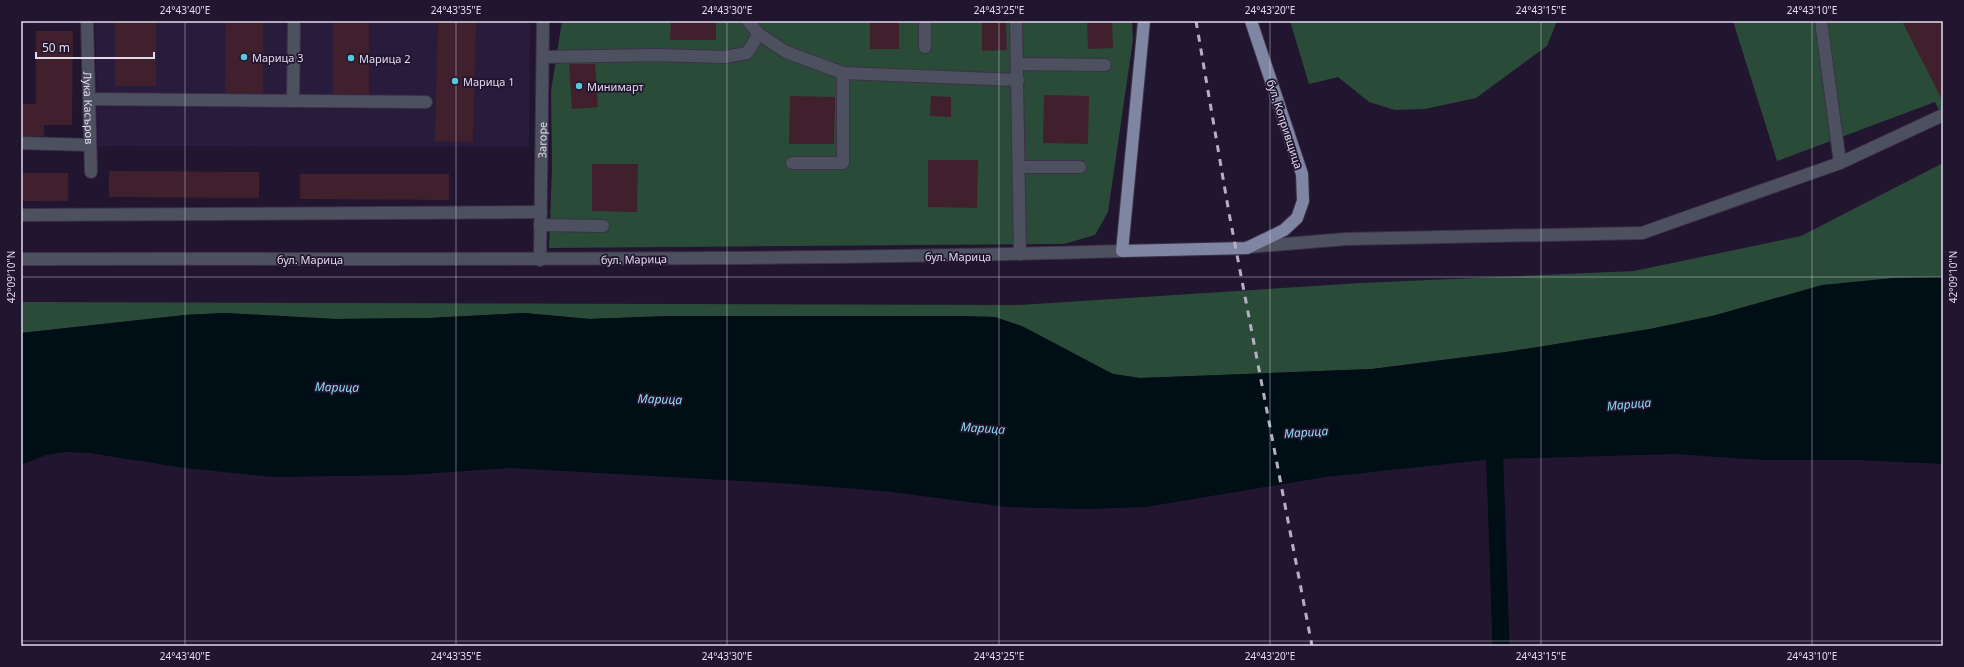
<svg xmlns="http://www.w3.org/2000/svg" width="1964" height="667" viewBox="0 0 1964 667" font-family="'Noto Sans',sans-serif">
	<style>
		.built { fill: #291b3b }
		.green { fill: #2a4b38 }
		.water { fill: #000e15 }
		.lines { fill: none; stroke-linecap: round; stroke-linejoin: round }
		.canal { stroke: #000e15; stroke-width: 17 }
		.building { fill: #40202c }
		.minor-casing { stroke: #3c3149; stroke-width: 14 }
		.major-casing { stroke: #3c3149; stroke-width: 14 }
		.minor { stroke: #4d515f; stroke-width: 12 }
		.major { stroke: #7f86a3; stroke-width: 12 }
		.rail { stroke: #b7b0c3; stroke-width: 3; stroke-dasharray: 7 7; stroke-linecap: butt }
		.ticks { fill: none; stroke: #e1dbec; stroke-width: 1; stroke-opacity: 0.45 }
		.poi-dot { fill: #56c9e0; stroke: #21152f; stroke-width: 1.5 }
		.labels { text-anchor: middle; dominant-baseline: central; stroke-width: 3.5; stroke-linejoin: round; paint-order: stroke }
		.poi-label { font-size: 11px; fill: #e1dbec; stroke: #21152f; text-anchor: start }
		.street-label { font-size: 11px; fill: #e1dbec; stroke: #21152f }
		.water-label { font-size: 12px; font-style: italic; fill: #91dcf5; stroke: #21152f }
		.neatline { fill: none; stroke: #e1dbec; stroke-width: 1.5 }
		.ticks-label { font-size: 10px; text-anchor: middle; fill: #e1dbec }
	</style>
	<rect width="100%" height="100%" fill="#21152f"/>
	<polygon class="built" points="95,21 530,21 529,147 98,146"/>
	<g class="green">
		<polygon points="562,21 1132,21 1133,40 1108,212 1095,235 1064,244 549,248 552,168 551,91"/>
		<polygon points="1290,21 1557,21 1547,46 1476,98 1425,109 1395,110 1369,102 1338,77 1309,84"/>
		<polygon points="1733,21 1943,21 1943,108 1939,110 1935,102 1777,161"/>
		<polygon points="1943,163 1943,277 1893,278 1650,329 1506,352 1372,369 1140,378 1113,374 995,317 957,316 669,316 589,319 524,313 430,318 335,319 224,313 185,315 21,333 21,302 1019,305 1361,283 1634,271 1801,236"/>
	</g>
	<polygon class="water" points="1943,277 1943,464 1857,460 1764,460 1675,454 1494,459 1325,477 1145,507 1085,509 1007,507 884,491 779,483 511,468 406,475 274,477 185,468 89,453 67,452 46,455 21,465 21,333 185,315 224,313 335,319 430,318 524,313 590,319 669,316 957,316 995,317 1022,326 1113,374 1140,378 1372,369 1506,352 1650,329 1712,316 1822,285 1893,278"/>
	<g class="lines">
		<polyline class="canal" points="1494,436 1501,646"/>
	</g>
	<g class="building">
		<rect x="115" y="21" width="41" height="65"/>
		<polygon points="226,21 263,21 263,93 225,93"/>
		<rect x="333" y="21" width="36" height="73"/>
		<polygon points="438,21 476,21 473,142 435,141"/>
		<polygon points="671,21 716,21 716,40 670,40"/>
		<rect x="870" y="21" width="29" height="28"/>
		<polygon points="982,21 1006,21 1007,50 982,51"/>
		<polygon points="1087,21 1112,21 1113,48 1088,49"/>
		<polygon points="1902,21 1943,21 1943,102"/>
		<polygon points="36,31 73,31 72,125 44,125 44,136 21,136 21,104 36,104"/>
		<polygon points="569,64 595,64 598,107 572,109"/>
		<polygon points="1044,95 1089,96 1088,144 1043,143"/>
		<polygon points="790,96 835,97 834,144 789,144"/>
		<polygon points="931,96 951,97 951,117 930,116"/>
		<polygon points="928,160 978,160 977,208 928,207"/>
		<polygon points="592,164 638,164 637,212 592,211"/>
		<polygon points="109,171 259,172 259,198 109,197"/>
		<rect x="21" y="173" width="47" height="28"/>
		<polygon points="300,174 449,174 449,200 300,199"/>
	</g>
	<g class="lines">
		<g class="minor-casing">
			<g id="minor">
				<path id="s1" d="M 87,21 L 91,172"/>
				<polyline points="925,21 925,47"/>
				<polyline points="1016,21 1020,254"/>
				<polyline points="1821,21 1840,163"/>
				<polyline points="759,34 786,52 843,73 1018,80"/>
				<polyline points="543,57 656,55 725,57 747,53 759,34 748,21"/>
				<polyline points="1017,64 1105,65"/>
				<polyline points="89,99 426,102"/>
				<polyline points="293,101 294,21"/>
				<polyline points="21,143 90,145"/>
				<polyline points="792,163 843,163 843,73"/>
				<polyline points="1019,167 1080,167"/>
				<polyline points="21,215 541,212"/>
				<polyline points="540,225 603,226"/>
				<polyline points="1248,247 1346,239 1642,233 1840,163 1943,115"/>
				<path d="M 21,259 C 388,258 755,262 1122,251"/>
				<path id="s2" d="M 540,260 L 543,21"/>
			</g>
		</g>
		<g class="major-casing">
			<polyline id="major" points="1144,21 1122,251 1247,248 1284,230 1297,218 1303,201 1302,174 1251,21"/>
		</g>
		<use href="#minor" class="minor"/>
		<use href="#major" class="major"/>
		<polyline class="rail" points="1196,21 1229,213 1312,646"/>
	</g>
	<path class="ticks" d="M 185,21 L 185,646M 456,21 L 456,646M 727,21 L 727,646M 999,21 L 999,646M 1270,21 L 1270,646M 1541,21 L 1541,646M 1812,21 L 1812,646M 21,277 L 1943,277M 21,641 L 1943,641"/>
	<g class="poi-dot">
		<circle cx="244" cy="57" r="4"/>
		<circle cx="351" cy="58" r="4"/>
		<circle cx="455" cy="81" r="4"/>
		<circle cx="579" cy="86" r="4"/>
	</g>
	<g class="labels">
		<g class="poi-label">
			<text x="252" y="57">Марица 3</text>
			<text x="359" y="58">Марица 2</text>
			<text x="463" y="81">Марица 1</text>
			<text x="587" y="86">Минимарт</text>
		</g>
		<g class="street-label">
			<text stroke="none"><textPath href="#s1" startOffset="87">Лука Касъров</textPath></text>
			<text transform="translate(1285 124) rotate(72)">бул. Копривщица</text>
			<text stroke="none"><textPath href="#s2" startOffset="120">Загоре</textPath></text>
			<text x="958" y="256">бул. Марица</text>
			<text x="310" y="259">бул. Марица</text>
			<text transform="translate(634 259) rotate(-1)">бул. Марица</text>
		</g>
		<g class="water-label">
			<text transform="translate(337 387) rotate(1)">Марица</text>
			<text transform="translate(660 399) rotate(2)">Марица</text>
			<text transform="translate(1629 404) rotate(-5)">Марица</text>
			<text transform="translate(983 428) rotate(4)">Марица</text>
			<text transform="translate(1306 432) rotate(-4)">Марица</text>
		</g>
	</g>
	<rect width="1964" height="667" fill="none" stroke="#21152f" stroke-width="44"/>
	<path d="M36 52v6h118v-6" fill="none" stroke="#e1dbec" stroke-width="2"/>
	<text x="42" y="52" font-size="12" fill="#e1dbec" stroke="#21152f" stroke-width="3" paint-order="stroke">50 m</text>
	<rect x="22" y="22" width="1920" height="623" class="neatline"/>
	<g class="ticks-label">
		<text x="185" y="14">24°43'40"E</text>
		<text x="456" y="14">24°43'35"E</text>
		<text x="727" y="14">24°43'30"E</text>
		<text x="999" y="14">24°43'25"E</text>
		<text x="1270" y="14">24°43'20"E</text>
		<text x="1541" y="14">24°43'15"E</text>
		<text x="1812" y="14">24°43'10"E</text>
		<text transform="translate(1953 277) rotate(-90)" y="4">42°09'10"N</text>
		<text transform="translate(11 277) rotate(-90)" y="4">42°09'10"N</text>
		<text x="185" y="660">24°43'40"E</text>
		<text x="456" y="660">24°43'35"E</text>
		<text x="727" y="660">24°43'30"E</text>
		<text x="999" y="660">24°43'25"E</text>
		<text x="1270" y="660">24°43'20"E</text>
		<text x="1541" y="660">24°43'15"E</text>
		<text x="1812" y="660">24°43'10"E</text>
	</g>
</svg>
